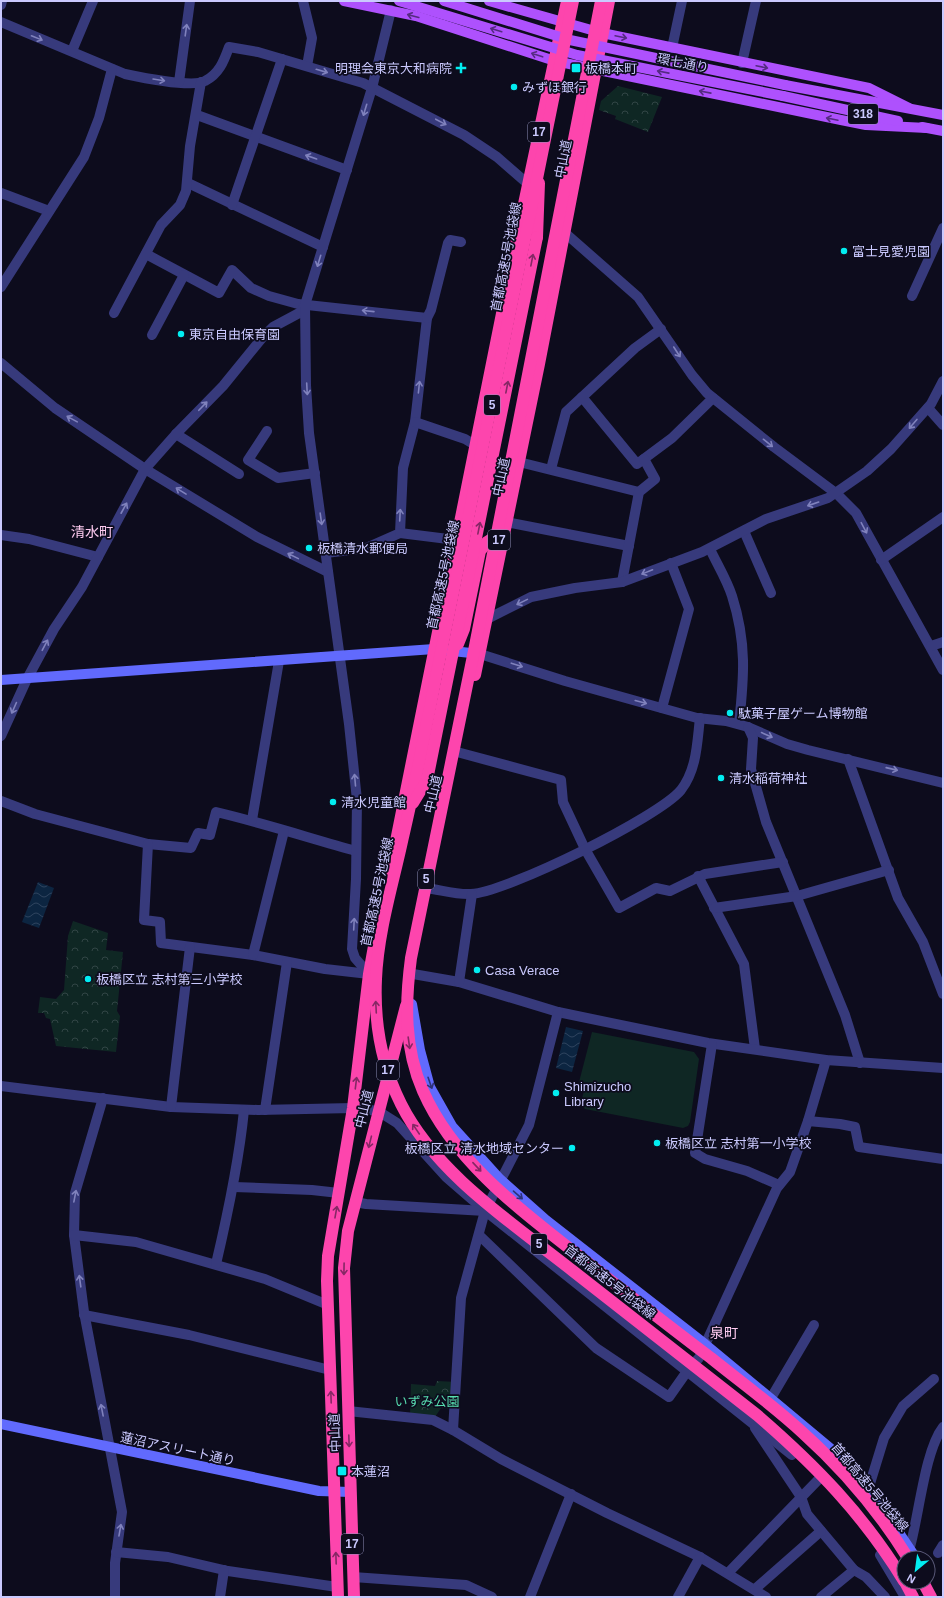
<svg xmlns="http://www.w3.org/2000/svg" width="944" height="1598" viewBox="0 0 944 1598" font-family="Arial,'Noto Sans JP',sans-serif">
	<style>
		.park { fill: url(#park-crowns) }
		.pitch { fill: #0f2724 }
		.water { fill: url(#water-waves) }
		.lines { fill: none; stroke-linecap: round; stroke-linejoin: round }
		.street { stroke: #373a7c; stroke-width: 10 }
		.secondary { stroke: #616afd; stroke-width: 10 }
		.primary { stroke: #ae51fd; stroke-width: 10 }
		.highway { stroke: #fd45ad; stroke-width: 12 }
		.primary-bridge { stroke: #ae51fd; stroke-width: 10 }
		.highway-bridge { stroke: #fd45ad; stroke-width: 12 }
		.oneway { stroke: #552b82 }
		.oneway2 { stroke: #8082bd }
		.oneway3 { stroke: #852865 }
		.oneway4 { stroke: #2f3277 }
		.poi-dot { fill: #02edf1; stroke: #0d0c1d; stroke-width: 1.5 }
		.labels { text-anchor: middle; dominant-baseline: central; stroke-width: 3.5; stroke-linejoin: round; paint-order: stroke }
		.shield { fill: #0d0c1d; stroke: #9190ba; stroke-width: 1 }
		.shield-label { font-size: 12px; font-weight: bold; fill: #cac9fe }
		.street-label { font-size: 13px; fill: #cac9fe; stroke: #0d0c1d }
		.poi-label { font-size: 13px; fill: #cac9fe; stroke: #0d0c1d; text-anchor: start }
		.park-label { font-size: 13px; fill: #57ddb0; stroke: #0d0c1d }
		.neighbourhood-label { font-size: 14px; fill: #fecbf0; stroke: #0d0c1d }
	</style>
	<defs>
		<pattern id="park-crowns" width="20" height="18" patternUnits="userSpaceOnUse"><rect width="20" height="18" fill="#0f2724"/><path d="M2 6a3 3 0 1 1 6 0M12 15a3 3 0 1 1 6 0" fill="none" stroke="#314545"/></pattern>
		<pattern id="water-waves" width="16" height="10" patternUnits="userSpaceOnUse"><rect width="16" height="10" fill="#0c2541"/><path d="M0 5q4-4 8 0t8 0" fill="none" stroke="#2e435e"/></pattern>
	</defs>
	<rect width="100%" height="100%" fill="#0d0c1d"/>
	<g class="park">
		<polygon points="618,86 662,97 648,132 615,119 616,116 599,110 601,101"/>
		<polygon points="73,921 108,933 106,950 123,952 117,1011 120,1016 116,1052 56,1046 50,1019 46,1018 44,1013 38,1013 40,997 56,999 64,990 68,936"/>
		<polygon points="437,1381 456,1382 454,1409 441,1408 433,1420 410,1418 411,1384 435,1386"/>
	</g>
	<path class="pitch" d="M 592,1032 L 694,1052 L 699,1059 L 690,1122 L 688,1126 L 683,1128 L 585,1109 C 579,1104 583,1095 585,1088 L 578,1086 Z"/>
	<g class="water">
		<polygon points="38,882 54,888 39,928 22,922"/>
		<polygon points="566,1027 583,1031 572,1072 556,1068"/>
	</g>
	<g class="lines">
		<g class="street">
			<polyline points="303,1 312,38 307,66"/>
			<polyline points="1,5 2,1"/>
			<path d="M 1,22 L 125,74 C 139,77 193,88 205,81 C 219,74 224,61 229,47 L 258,52 L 363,83 L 464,135 L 497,157 L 528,184"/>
			<polyline points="672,48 682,1"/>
			<polyline points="72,51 93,1"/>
			<polyline points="742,63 756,1"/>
			<polyline points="179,82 190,1"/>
			<polyline points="197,115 347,170"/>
			<polyline points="188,183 323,247"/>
			<polyline points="1,193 49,211"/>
			<polyline points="232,205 282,59"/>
			<polyline points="564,232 638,297 692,375 707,393 774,447 837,494 856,513 943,670"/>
			<polyline points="146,254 219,293 232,270 251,288 269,296 298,304 427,318 415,422 403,468 400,533 366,548 326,553"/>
			<polyline points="1,287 84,157 99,118 112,69"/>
			<polyline points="912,296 943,228"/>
			<polyline points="114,313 161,225 180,205 186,191 190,146 201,82"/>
			<polyline points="427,318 431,310 448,243 450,240 461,242"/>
			<polyline points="152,335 184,275"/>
			<polyline points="1,363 55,408 145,469 257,537 328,572"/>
			<polyline points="582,397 637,464 672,438 713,398"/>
			<polyline points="928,408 943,425"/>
			<polyline points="415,422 465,439 475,445"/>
			<polyline points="267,431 248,460 278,478 315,473"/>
			<polyline points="176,434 239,474"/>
			<polyline points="519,462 639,492"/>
			<polyline points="551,469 566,412 635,348 661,329"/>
			<polyline points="506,522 629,546"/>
			<polyline points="744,531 771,593"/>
			<polyline points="400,533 456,540"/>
			<polyline points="1,535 29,539 98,557"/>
			<path d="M 710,549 C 717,564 727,580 732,596 C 747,643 744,677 739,724"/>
			<polyline points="881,560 943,517"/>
			<polyline points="622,582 639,492 655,479 644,459"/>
			<polyline points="487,619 531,597 575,588 622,582 702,552 766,519 828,498 867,471 891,449 931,404 943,381"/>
			<polyline points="931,646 943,642"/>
			<polyline points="480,654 565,681 697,718 726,721 748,727 787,744 808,750 943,783"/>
			<polyline points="662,708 689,609 671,563"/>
			<polyline points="748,727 753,738 751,769 766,822 845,1015 860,1063"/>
			<polyline points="1,736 27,679 54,629 82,587 145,469 176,434 223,386 262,338 273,327 301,312 305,305"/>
			<polyline points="457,752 561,780 563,802 585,849 619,908 656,888 670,891 705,874 783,862"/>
			<polyline points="848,759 898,898 923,942 943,994"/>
			<path d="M 1,801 L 35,814 L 148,844 L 191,848 L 198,833 L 210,835 L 216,812 C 263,823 309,838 356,851"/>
			<polyline points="252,820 279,661"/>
			<polyline points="148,844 144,920 160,922 161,943 253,955 325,969 369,974"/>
			<polyline points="698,876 744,964 755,1049"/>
			<path d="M 426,888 C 441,890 457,895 471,894 C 507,892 659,817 681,790 C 697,769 697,743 700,718"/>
			<polyline points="714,908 797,896 889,870"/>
			<polyline points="253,955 284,831"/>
			<polyline points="369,974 355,958 352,949 356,879 357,800 349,724 309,433 306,385 305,305 372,88 391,10"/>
			<polyline points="413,974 459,982 558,1012 708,1043 826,1060 943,1068"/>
			<polyline points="459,982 472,894"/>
			<polyline points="712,1044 695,1153 705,1159 747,1171 779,1185"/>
			<polyline points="1,1086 171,1107 258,1110 353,1108 378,1111 397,1123 446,1177 483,1209 792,1455"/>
			<polyline points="103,1098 75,1193 74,1235 84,1312 122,1512 115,1563 115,1597"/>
			<polyline points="171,1107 190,947"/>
			<polyline points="265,1110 287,962"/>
			<polyline points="808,1121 840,1124 855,1127 859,1147 943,1159"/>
			<polyline points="234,1187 312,1190 339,1193"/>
			<polyline points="355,1202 366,1204 485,1211"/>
			<polyline points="74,1235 136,1242 265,1279 328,1305"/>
			<polyline points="479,1235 596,1348 669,1397 688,1370 699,1358 777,1188 790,1172 808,1121 826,1060"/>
			<path d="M 216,1264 C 228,1213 239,1162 244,1110"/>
			<polyline points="84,1315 189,1335 330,1370"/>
			<polyline points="771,1398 814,1325"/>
			<polyline points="348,1411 433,1420 453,1430 501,1459 607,1513 700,1557 766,1597"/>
			<polyline points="755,1428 801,1497 807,1514 854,1570 866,1577 885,1597"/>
			<polyline points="453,1430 461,1298 485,1211 529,1125 558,1012"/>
			<polyline points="868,1490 884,1438 903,1406 934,1379"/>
			<path d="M 910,1547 C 919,1515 925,1450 943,1427"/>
			<polyline points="116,1552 168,1557 228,1571 337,1587"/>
			<polyline points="938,1553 943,1545"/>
			<polyline points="880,1555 905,1597"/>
			<polyline points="728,1573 819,1479"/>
			<polyline points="353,1577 466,1585 492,1597"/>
			<polyline points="755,1589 821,1531"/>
			<polyline points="220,1597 224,1570"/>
			<polyline points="530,1597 571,1494"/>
			<polyline points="678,1597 700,1557"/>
			<polyline points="821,1597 854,1570"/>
		</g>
		<g class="secondary">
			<polyline points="1,680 434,649 480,654"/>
			<polyline points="412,1004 420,1050 430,1087 452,1126 500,1179 546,1220 705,1344 835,1452 875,1497 916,1558"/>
			<polyline points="1,1424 319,1491 350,1492"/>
		</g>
		<g class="primary">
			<polyline points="344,1 416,16 555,61 841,120 866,125 927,128"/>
			<polyline points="489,1 602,33 869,88 909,108"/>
			<polyline points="785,85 943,115"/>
			<polyline points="783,96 898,121"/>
			<polyline points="922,127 943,131"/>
		</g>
		<g class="highway">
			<polyline points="537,237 539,183"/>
			<polyline points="458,644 464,629 480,551 487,542 504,531"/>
			<polyline points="475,675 539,364 609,1"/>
			<polyline points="390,871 524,204 567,1"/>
			<polyline points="905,1582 913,1597"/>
			<polyline points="923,1582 931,1597"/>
			<polyline points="338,1597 327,1281 328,1256 353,1108 369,974 374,946"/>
			<polyline points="354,1597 344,1268 348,1231 406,1006"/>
		</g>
		<g class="primary-bridge">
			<polyline points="399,1 577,55 783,96"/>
			<polyline points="444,1 570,40 785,85"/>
		</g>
		<g class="highway-bridge">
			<path d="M 573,1 C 527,224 482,448 437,672 C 426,727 416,782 403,837 C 393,884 378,931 376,979 C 374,1022 382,1066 401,1104 C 436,1174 514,1224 573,1271 C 634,1319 695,1367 757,1415 C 816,1466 863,1514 904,1581"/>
			<path d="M 601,1 L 474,651 L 411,958 C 405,1003 404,1048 423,1091 C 455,1164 527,1215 588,1263 C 629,1295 670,1327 711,1358 C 742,1383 774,1406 803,1433 C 843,1469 880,1513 908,1558"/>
			<polyline points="413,803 427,780 537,237"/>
		</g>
	</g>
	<defs><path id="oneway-shaft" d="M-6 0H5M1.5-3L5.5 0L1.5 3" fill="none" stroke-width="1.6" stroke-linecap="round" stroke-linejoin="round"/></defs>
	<g class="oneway">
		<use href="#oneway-shaft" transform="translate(413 16) rotate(-165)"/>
		<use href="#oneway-shaft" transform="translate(496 30) rotate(-163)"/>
		<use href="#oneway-shaft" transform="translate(621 37) rotate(12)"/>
		<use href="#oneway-shaft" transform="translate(537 55) rotate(-162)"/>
		<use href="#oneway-shaft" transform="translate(762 67) rotate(12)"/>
		<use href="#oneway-shaft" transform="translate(663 72) rotate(-169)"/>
		<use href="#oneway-shaft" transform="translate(705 92) rotate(-169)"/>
		<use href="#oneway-shaft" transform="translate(832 119) rotate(-168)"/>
	</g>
	<g class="oneway2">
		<use href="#oneway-shaft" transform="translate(186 30) rotate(-82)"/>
		<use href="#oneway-shaft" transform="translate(37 38) rotate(22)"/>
		<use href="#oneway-shaft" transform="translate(322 71) rotate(16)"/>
		<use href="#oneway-shaft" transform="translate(159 80) rotate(9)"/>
		<use href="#oneway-shaft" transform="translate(365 110) rotate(107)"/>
		<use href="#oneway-shaft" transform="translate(441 122) rotate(28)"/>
		<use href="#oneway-shaft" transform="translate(311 157) rotate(-161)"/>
		<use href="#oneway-shaft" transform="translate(319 261) rotate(107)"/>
		<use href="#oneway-shaft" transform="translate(368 311) rotate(-174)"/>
		<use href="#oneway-shaft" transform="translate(677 352) rotate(57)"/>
		<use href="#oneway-shaft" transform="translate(419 387) rotate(-84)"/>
		<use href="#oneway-shaft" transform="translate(307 389) rotate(87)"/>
		<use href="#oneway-shaft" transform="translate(203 406) rotate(-46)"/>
		<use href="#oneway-shaft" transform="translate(72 419) rotate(-151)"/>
		<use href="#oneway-shaft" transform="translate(913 424) rotate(131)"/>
		<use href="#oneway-shaft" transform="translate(768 443) rotate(39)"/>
		<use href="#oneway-shaft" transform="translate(181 491) rotate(-148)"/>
		<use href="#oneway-shaft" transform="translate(813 504) rotate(161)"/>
		<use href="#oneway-shaft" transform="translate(124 508) rotate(-61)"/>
		<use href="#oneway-shaft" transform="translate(400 515) rotate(-87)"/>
		<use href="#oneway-shaft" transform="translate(321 519) rotate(82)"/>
		<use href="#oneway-shaft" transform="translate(864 528) rotate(62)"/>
		<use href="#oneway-shaft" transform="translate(293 556) rotate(-154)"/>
		<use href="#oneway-shaft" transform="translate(647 572) rotate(158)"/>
		<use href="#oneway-shaft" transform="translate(522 602) rotate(154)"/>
		<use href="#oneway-shaft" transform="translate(45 645) rotate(-62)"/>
		<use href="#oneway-shaft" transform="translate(517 665) rotate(18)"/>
		<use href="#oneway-shaft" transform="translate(641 702) rotate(15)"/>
		<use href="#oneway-shaft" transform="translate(14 708) rotate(114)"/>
		<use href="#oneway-shaft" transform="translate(767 735) rotate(24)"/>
		<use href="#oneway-shaft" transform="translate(892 769) rotate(13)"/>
		<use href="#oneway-shaft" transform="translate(355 780) rotate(-95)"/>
		<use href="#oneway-shaft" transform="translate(354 924) rotate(-87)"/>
		<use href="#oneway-shaft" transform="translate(75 1196) rotate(-79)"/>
		<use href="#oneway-shaft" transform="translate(80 1281) rotate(-98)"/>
		<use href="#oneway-shaft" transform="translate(102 1410) rotate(-101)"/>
		<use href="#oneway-shaft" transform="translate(120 1530) rotate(-80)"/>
	</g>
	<g class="oneway3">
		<use href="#oneway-shaft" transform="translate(532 260) rotate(-79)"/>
		<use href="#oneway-shaft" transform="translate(507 387) rotate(-79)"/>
		<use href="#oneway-shaft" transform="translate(479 528) rotate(-79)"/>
		<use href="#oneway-shaft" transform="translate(376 1007) rotate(-93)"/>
		<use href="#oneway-shaft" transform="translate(409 1043) rotate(82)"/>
		<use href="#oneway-shaft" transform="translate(356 1083) rotate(-83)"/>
		<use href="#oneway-shaft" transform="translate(416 1129) rotate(-124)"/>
		<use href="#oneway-shaft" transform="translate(370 1142) rotate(104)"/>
		<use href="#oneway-shaft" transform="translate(477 1167) rotate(47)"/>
		<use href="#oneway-shaft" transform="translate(336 1212) rotate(-80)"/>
		<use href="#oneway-shaft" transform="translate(344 1269) rotate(91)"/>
		<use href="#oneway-shaft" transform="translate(331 1397) rotate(-92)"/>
		<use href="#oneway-shaft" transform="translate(349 1441) rotate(88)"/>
		<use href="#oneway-shaft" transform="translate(336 1558) rotate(-92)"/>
	</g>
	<g class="oneway4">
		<use href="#oneway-shaft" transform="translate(430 1083) rotate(71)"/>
		<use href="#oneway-shaft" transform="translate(518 1195) rotate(41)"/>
	</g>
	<g class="poi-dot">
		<path d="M459 62h4v4h4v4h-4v4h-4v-4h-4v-4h4z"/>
		<rect x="571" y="63" width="10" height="10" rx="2"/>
		<circle cx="514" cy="87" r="4"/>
		<circle cx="844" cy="251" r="4"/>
		<circle cx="181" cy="334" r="4"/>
		<circle cx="309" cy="548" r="4"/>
		<circle cx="730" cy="713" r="4"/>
		<circle cx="721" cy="778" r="4"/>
		<circle cx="333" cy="802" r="4"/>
		<circle cx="477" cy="970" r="4"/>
		<circle cx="88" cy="979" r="4"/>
		<circle cx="556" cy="1093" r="4"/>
		<circle cx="657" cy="1143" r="4"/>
		<circle cx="572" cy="1148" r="4"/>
		<rect x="337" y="1466" width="10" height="10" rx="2"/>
	</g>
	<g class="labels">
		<g class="shield">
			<rect x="848" y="104" width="30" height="20" rx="3"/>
			<rect x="528" y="122" width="22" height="20" rx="3"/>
			<rect x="484" y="395" width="16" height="20" rx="3"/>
			<rect x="488" y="530" width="22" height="20" rx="3"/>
			<rect x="418" y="869" width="16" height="20" rx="3"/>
			<rect x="377" y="1060" width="22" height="20" rx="3"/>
			<rect x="531" y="1234" width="16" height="20" rx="3"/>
			<rect x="341" y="1534" width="22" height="20" rx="3"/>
		</g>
		<g class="shield-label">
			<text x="863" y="114">318</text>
			<text x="539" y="132">17</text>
			<text x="492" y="405">5</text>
			<text x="499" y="540">17</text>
			<text x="426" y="879">5</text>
			<text x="388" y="1070">17</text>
			<text x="539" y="1244">5</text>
			<text x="352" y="1544">17</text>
		</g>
		<g class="street-label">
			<text transform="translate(683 63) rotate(11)">環七通り</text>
			<text transform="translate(563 159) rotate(-79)">中山道</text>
			<text transform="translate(506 257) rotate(-79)">首都高速5号池袋線</text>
			<text transform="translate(501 477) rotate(-78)">中山道</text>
			<text transform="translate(443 575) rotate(-78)">首都高速5号池袋線</text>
			<text transform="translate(433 794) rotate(-77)">中山道</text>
			<text transform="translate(377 892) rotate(-78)">首都高速5号池袋線</text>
			<text transform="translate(364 1109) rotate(-76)">中山道</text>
			<text transform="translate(610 1282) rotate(38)">首都高速5号池袋線</text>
			<text transform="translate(335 1433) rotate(-92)">中山道</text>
			<text transform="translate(178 1449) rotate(12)">蓮沼アスリート通り</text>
			<text transform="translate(870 1487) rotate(50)">首都高速5号池袋線</text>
		</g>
		<g class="poi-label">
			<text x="452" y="68" text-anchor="end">明理会東京大和病院</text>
			<text x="585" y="68">板橋本町</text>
			<text x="522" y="87">みずほ銀行</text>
			<text x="852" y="251">富士見愛児園</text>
			<text x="189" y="334">東京自由保育園</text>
			<text x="317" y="548">板橋清水郵便局</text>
			<text x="738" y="713">駄菓子屋ゲーム博物館</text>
			<text x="729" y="778">清水稲荷神社</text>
			<text x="341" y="802">清水児童館</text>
			<text x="485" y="970">Casa Verace</text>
			<text x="96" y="979">板橋区立 志村第三小学校</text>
			<text x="564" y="1086">Shimizucho<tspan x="564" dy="15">Library</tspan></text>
			<text x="665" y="1143">板橋区立 志村第一小学校</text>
			<text x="564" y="1148" text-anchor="end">板橋区立 清水地域センター</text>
			<text x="351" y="1471">本蓮沼</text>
		</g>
		<g class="park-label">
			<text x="427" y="1401">いずみ公園</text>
		</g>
		<g class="neighbourhood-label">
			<text x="92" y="532">清水町</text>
			<text x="724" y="1333">泉町</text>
		</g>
	</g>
	<rect width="944" height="1598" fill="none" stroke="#cac9fe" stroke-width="4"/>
	<g transform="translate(916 1570) rotate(209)"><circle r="19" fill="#0d0c1d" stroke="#595877"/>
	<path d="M0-3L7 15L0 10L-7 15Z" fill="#02edf1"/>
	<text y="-6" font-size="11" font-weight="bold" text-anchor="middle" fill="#cac9fe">N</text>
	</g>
</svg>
